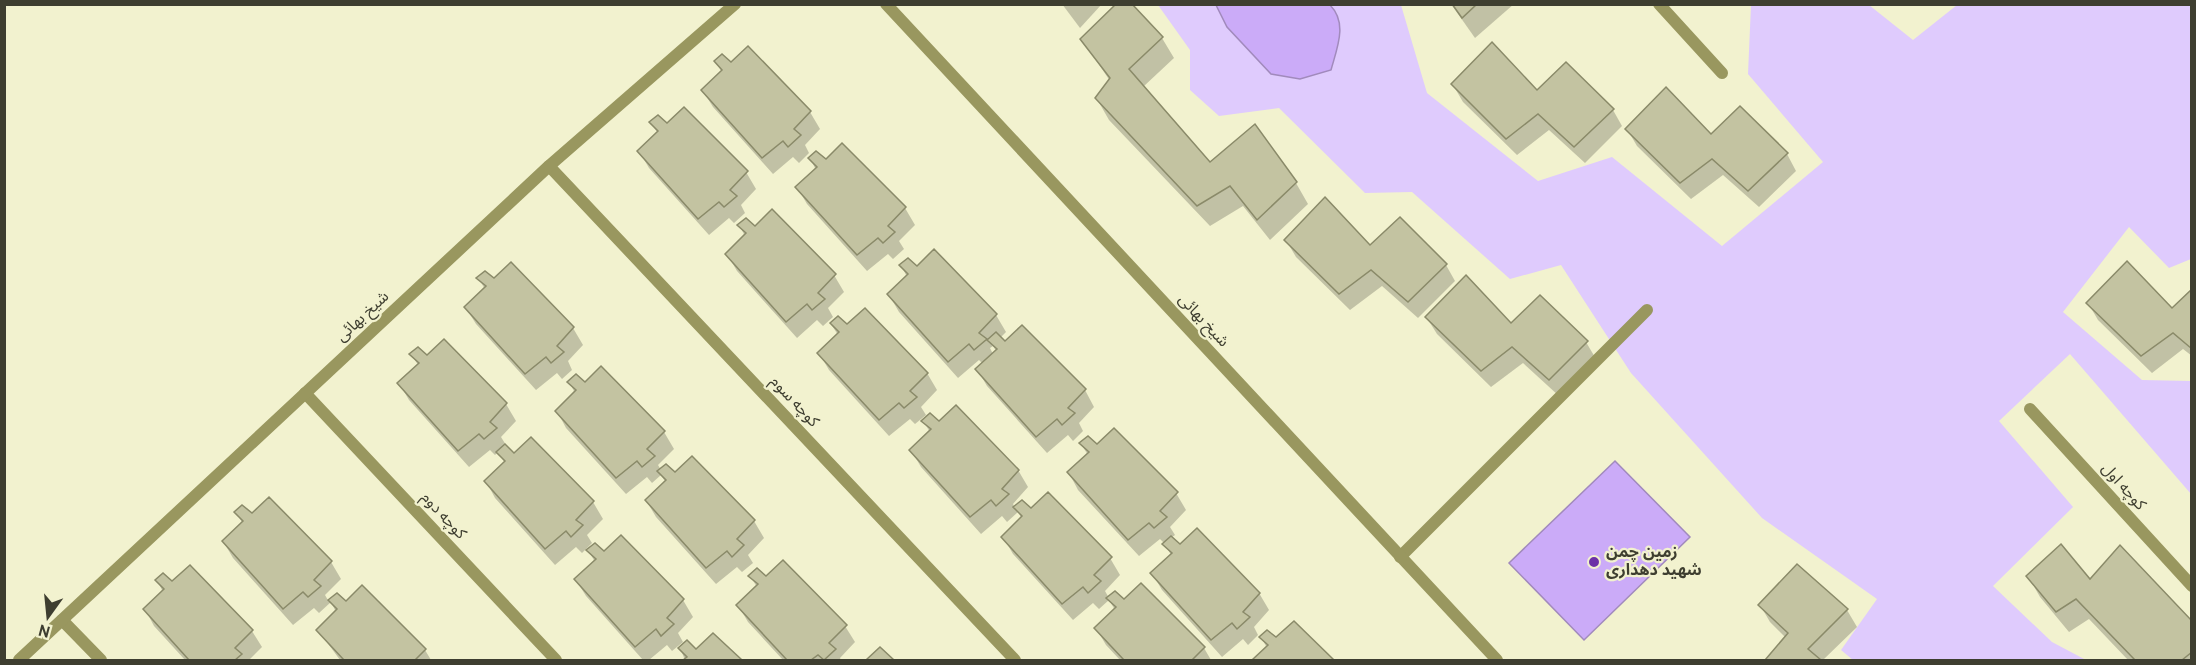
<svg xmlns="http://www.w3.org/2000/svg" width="2196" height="665" viewBox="0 0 2196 665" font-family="Overpass,'Noto Sans Arabic',sans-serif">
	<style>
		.green { fill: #dfcbfd }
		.water { fill: #cbabf8; stroke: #a18abc; stroke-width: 1.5 }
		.shadow { fill: #0003; fill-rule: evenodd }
		.building { fill: #c3c3a1; stroke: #8a8a69; stroke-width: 1.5 }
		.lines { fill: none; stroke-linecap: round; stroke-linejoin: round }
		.minor { stroke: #99975f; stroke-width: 12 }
		.tertiary { stroke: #99975f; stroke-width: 12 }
		.poi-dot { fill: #6c31a7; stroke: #f2f2cf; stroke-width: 2 }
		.labels { text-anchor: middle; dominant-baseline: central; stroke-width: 4.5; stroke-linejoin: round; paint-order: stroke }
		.street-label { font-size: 16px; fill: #3e3e30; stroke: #f2f2cf }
		.poi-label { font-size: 16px; font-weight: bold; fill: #3e3e30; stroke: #f2f2cf; text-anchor: start }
	</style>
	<rect width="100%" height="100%" fill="#f2f2cf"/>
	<polygon class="green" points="1158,5 1401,5 1427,93 1538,181 1612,157 1722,246 1823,162 1748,74 1751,5 1869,5 1913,40 1957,5 2191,5 2191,259 2169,268 2129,227 2063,312 2142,380 2191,381 2191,494 2070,354 1999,421 2073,507 1993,586 2052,642 2086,660 1853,660 1841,650 1877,599 1762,518 1631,373 1561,265 1510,279 1412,192 1365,193 1279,108 1219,116 1190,90 1190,50"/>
	<g class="water">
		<path d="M 1216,5 L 1330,5 C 1348,23 1337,48 1331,70 L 1300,79 L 1271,74 L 1227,27 Z"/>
		<polygon points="1615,461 1690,537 1584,640 1509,563"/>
	</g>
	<g class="shadow">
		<polygon points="1062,4 1102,4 1080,28"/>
		<polygon points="1451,4 1514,4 1475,38"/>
		<polygon points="1162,38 1174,58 1143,87 1210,164 1296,183 1308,204 1270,240 1243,206 1210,226 1109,120 1097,99 1110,81 1082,39"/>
		<polygon points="715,61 731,64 810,112 820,129 805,145 809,153 799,163 793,157 773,174 713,107 703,91 722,72"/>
		<polygon points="1453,85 1537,92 1613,110 1622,126 1585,163 1549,130 1517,155 1463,102"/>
		<polygon points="651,122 667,125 746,172 756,189 741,205 745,213 734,223 729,218 709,235 649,168 639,151 658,134"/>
		<polygon points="1627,129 1711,136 1787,154 1796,171 1759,207 1723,175 1691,199 1637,146"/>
		<polygon points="810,158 826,161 905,208 915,225 899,241 904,249 893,259 888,254 867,271 807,204 797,187 816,170"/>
		<polygon points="739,225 755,228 834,275 844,292 828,308 833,317 823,326 817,320 797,338 737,271 727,254 745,236"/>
		<polygon points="1286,240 1370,247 1446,265 1455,281 1418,318 1382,286 1350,310 1296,257"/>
		<polygon points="511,264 573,328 583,345 568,361 572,370 562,379 557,373 536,390 476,324 466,308 485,289 478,278 494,280"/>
		<path d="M 901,265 L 917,268 L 996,315 L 1006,332 L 1000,338 L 1085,390 L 1094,407 L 1079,423 L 1083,431 L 1073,441 L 1068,435 L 1047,453 L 987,386 L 977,369 L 983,364 L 979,360 L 958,378 L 899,312 L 889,295 L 907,277 ZM 993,346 L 996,351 L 993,354 L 990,348 Z"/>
		<polygon points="2192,291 2192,356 2183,349 2152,373 2098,320 2088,303 2172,310"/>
		<polygon points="1427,318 1511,325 1586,342 1596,359 1559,396 1523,363 1491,387 1437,334"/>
		<polygon points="831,324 847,326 927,373 937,390 921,407 926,415 915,424 910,419 889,436 829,370 819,353 838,335"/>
		<polygon points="411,354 427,357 506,404 516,421 501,437 506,445 514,455 593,502 603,519 587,535 592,543 582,553 576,547 555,565 495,498 486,481 505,463 498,452 495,455 490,450 469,467 409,400 399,383 418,365"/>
		<polygon points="569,382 664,432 674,449 658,465 661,470 675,474 691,458 754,521 764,538 748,555 753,563 742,572 737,567 716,584 656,517 646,500 666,483 661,475 652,483 647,477 626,494 566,428 557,411 575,393"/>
		<polygon points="923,421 939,424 1018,470 1028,487 1013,504 1015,508 1110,558 1120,575 1105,591 1109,598 1124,601 1204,648 1211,660 1120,660 1106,645 1096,628 1115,610 1109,600 1099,609 1093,603 1073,620 1013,554 1003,537 1022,519 1018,512 1007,522 1002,516 981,534 921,467 911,450 930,432"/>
		<polygon points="1081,444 1097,446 1176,493 1186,510 1170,527 1175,535 1171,538 1180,547 1259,593 1269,610 1254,627 1258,635 1248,645 1243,639 1222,657 1162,590 1152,573 1171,555 1164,543 1160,539 1139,556 1078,490 1069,473 1088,455"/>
		<polygon points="268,499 331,562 341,579 325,595 329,602 337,595 346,603 362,587 425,650 431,660 340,660 318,630 336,612 331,602 319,613 314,608 293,625 233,558 223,541 243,524 236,512 252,515"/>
		<polygon points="621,537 683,600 693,617 678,633 683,642 672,651 667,645 649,660 643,660 586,596 576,580 595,562 588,550 604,553"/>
		<polygon points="1797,566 1847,610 1857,627 1823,660 1767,660 1786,638 1770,622 1760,605"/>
		<polygon points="750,576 766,578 845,626 855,642 840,658 841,660 783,660 748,622 738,605 757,587"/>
		<polygon points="2028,576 2090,582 2192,623 2192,660 2128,660 2089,619 2069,632 2040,597"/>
		<polygon points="157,580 252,631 262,647 249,660 185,660 154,626 145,609 163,592"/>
		<polygon points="1294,624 1330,660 1254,660 1267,648 1261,637 1276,639"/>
		<polygon points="712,635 738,660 685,660 680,648 696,651"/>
	</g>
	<g class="building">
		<polygon points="1116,4 1132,4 1163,37 1129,69 1210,162 1255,124 1297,182 1257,220 1230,186 1197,206 1095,98 1110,78 1080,39"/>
		<polygon points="1452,4 1477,4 1462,18"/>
		<polygon points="1492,42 1537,90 1566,62 1614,109 1574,147 1538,114 1506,139 1451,84"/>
		<polygon points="748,46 811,111 794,129 801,135 788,147 783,141 762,158 701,90 722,70 714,61 722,54 731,62"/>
		<polygon points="1666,87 1711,134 1740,106 1788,153 1748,191 1712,159 1680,183 1625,129"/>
		<polygon points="684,107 748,171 730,190 737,196 724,207 719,202 698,219 637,151 658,131 649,122 658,115 667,123"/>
		<polygon points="842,143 906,207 888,226 895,232 883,243 878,238 857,255 795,187 817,167 808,158 816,151 826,159"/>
		<polygon points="1325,197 1370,245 1400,217 1447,264 1408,302 1371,270 1339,294 1284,240"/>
		<polygon points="772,209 836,274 818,293 825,299 812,310 807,304 786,322 725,254 746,233 737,225 746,218 755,226"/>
		<polygon points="934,249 997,314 979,333 987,339 974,350 969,344 948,362 887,294 908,274 899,265 908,258 917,266"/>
		<polygon points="2127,261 2172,308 2192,289 2192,349 2173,333 2141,356 2086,303"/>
		<polygon points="511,262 574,327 557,346 564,352 551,363 546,357 525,374 464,307 486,286 476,278 485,271 494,278"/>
		<polygon points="1466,275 1511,323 1540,295 1588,341 1549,380 1512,347 1481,371 1425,317"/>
		<polygon points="865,308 928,373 910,391 917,397 904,408 899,403 879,420 817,353 839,332 830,323 838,316 847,324"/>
		<polygon points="1022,325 1086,389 1068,408 1075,413 1062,425 1057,419 1036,437 975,369 997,349 987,340 996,332 1005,341"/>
		<polygon points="444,339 507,403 490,422 497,428 484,439 479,434 458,451 397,383 419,363 409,354 418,347 427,355"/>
		<polygon points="601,366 665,431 647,449 655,456 642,467 637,461 616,478 555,411 576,390 567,382 576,374 585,382"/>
		<polygon points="956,405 1019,470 1002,489 1009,494 996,506 991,500 970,517 909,450 931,429 921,421 930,413 939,421"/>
		<polygon points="1114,428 1178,492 1160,511 1167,517 1154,528 1149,523 1128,540 1067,472 1089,452 1079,443 1088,436 1097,444"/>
		<polygon points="531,437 594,501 576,520 583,525 571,537 566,531 545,549 484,481 505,461 496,452 505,444 514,453"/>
		<polygon points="692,456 755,520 737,539 744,545 732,557 727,551 706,568 645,500 666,480 657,471 666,464 675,472"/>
		<polygon points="1048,492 1112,557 1094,575 1101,581 1088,593 1083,587 1062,604 1001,537 1022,516 1013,507 1022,500 1031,508"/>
		<polygon points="269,497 332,561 314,580 321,586 308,597 303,592 283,609 222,541 243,521 234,512 242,505 252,513"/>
		<polygon points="1197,528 1260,593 1243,612 1250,617 1237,629 1232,623 1211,640 1150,573 1172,553 1162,544 1171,536 1180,544"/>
		<polygon points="621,535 684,599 667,618 674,624 661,636 656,629 635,647 574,579 596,559 586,550 595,543 604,551"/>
		<polygon points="2061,544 2090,579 2120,545 2192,621 2192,652 2182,660 2135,660 2076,599 2056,612 2026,576"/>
		<polygon points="783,560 847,625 829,643 836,649 824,660 818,655 811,660 787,660 736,605 758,584 748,576 757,568 766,576"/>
		<polygon points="1797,564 1848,609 1808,649 1821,660 1765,660 1788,633 1758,605"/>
		<polygon points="190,565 253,630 235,648 242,654 235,660 189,660 143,609 164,589 155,580 163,573 172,581"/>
		<polygon points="1141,583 1205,647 1192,660 1124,660 1094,628 1116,607 1106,598 1115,591 1124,599"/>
		<polygon points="362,585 426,649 415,660 344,660 316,630 337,609 328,600 337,593 346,601"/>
		<polygon points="1294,621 1334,660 1252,660 1268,645 1259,637 1267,630 1276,637"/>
		<polygon points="713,633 742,660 683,660 687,657 678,648 687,640 696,649"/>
		<polygon points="880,647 894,660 866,660"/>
	</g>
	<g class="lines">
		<g class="minor">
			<polyline points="1659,4 1722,73"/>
			<polyline points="549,166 1015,660"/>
			<polyline points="305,393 556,660"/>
			<polyline points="2030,409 2192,586"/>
			<polyline points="1400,557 1647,310"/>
			<polyline points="62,620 101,660"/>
		</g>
		<g class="tertiary">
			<polyline points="886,4 1497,660"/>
			<polyline points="19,660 549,166 735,4"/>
		</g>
	</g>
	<circle class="poi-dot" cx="1594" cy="562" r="6"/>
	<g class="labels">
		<g class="street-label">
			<text transform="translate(363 317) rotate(-43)">شیخ بهائی</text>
			<text transform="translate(1203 321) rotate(47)">شیخ بهائی</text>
			<text transform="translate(794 402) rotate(47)">کوچه سوم</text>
			<text transform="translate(2123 487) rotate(48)">کوچه اول</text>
			<text transform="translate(443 516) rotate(47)">کوچه دوم</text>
		</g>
		<g class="poi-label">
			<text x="1606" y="553">زمین چمن<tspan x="1606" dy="18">شهید دهداری</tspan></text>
		</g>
	</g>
	<rect width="2196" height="665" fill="none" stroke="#3e3e30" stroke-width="12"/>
	<g transform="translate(48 617) rotate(195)" stroke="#f2f2cf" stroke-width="4.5" paint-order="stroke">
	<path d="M0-4.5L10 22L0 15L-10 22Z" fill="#3e3e30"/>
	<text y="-9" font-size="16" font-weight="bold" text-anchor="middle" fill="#3e3e30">N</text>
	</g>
</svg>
